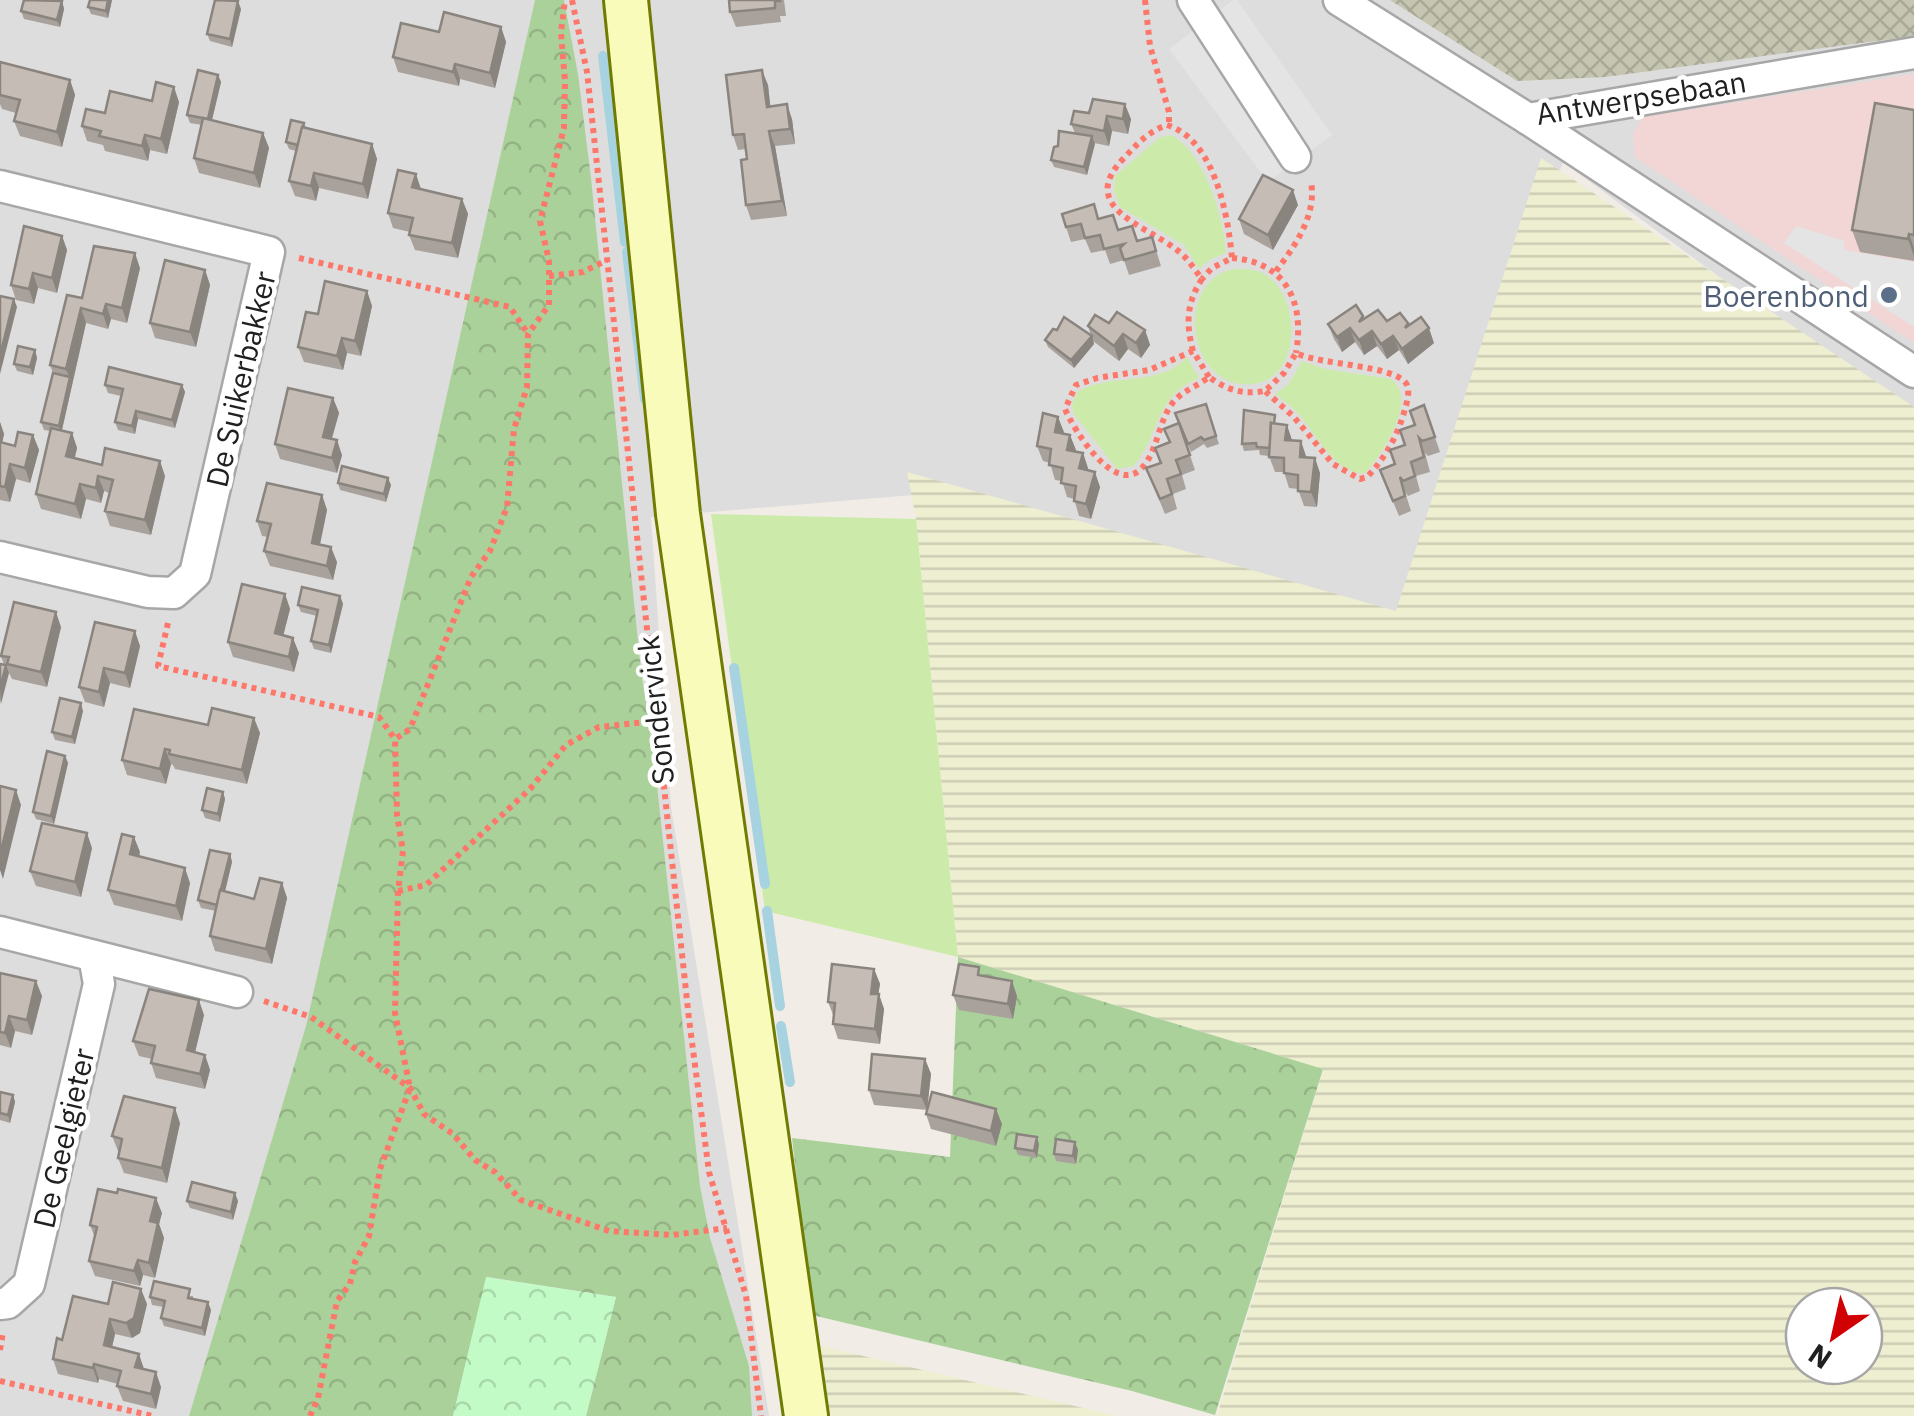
<svg xmlns="http://www.w3.org/2000/svg" width="1914" height="1416" viewBox="0 0 1914 1416" font-family="'IBM Plex Sans',sans-serif">
	<style>
		.residential { fill: #dedddd }
		.commercial { fill: #f1d6d5 }
		.construction { fill: url(#construction-cross-hatch) }
		.farmland { fill: url(#farmland-rules); fill-rule: evenodd }
		.grass { fill: #ccebab }
		.forest { fill: url(#forest-crowns) }
		.park { fill: url(#park-crowns) }
		.parking { fill: #e4e4e4 }
		.lines { fill: none; stroke-linecap: round; stroke-linejoin: round }
		.stream { stroke: #a6d3df; stroke-width: 10 }
		.street-casing { stroke: #a7a7a7; stroke-width: 35 }
		.secondary-casing { stroke: #707b03; stroke-width: 48 }
		.path { stroke: #fd776b; stroke-width: 6; stroke-dasharray: 5 5; stroke-linecap: butt }
		.street { stroke: #fff; stroke-width: 30 }
		.secondary { stroke: #f9fbba; stroke-width: 42 }
		.wall { fill: #a9a29c }
		.shaded-wall { fill: #8a847f }
		.building { fill: #c5bcb5; stroke: #8a847f; stroke-width: 2.5 }
		.service-dot { fill: #5c6f8a; stroke: #fff; stroke-width: 4 }
		.labels { text-anchor: middle; dominant-baseline: central; stroke-width: 9; stroke-linejoin: round; paint-order: stroke }
		.street-label { font-size: 30px; fill: #202020; stroke: #fff }
		.service-label { font-size: 30px; fill: #4e5e75; stroke: #fff; text-anchor: end }
	</style>
	<defs>
		<pattern id="construction-cross-hatch" width="8" height="8" patternUnits="userSpaceOnUse" patternTransform="scale(2.5)"><rect width="8" height="8" fill="#c5c5b1"/><path d="M0 0l8 8M0 8l8-8" fill="none" stroke="#a9a998"/></pattern>
		<pattern id="farmland-rules" width="6" height="5" patternUnits="userSpaceOnUse" patternTransform="scale(2.5)"><rect width="6" height="5" fill="#eeefd1"/><path d="M0 2.5h6" fill="none" stroke="#cccdb3"/></pattern>
		<pattern id="forest-crowns" width="20" height="18" patternUnits="userSpaceOnUse" patternTransform="scale(2.5)"><rect width="20" height="18" fill="#abd19a"/><path d="M2 6a3 3 0 1 1 6 0M12 15a3 3 0 1 1 6 0" fill="none" stroke="#93b384"/></pattern>
		<pattern id="park-crowns" width="20" height="18" patternUnits="userSpaceOnUse" patternTransform="scale(2.5)"><rect width="20" height="18" fill="#c3fbc6"/><path d="M2 6a3 3 0 1 1 6 0M12 15a3 3 0 1 1 6 0" fill="none" stroke="#a7d7aa"/></pattern>
	</defs>
	<rect width="100%" height="100%" fill="#f1ede6"/>
	<polygon class="residential" points="0,0 1914,0 1914,420 1563,162 1402,638 925,494 651,517 671,807 769,1416 0,1416"/>
	<polygon class="commercial" points="1914,74 1914,343 1635,157 1633,134 1643,117"/>
	<polygon class="construction" points="1390,0 1914,0 1914,36 1605,77 1517,81"/>
	<g class="farmland">
		<path d="M 1541,158 L 1914,407 L 1914,1416 L 1217,1416 L 1323,1069 L 958,957 L 916,519 L 907,472 L 1396,611 ZM 1804,1306 L 1864,1306 L 1864,1366 L 1804,1366 Z"/>
		<polygon points="817,1345 1117,1416 826,1416"/>
	</g>
	<g class="grass">
		<path d="M 1170,135 C 1203,148 1225,220 1226,253 L 1209,260 L 1199,269 L 1184,245 L 1120,207 L 1114,191 L 1115,176 L 1159,138 Z"/>
		<path d="M 1234,269 C 1241,269 1250,269 1257,271 C 1302,285 1305,379 1253,384 C 1188,392 1172,281 1234,269 Z"/>
		<path d="M 1187,357 L 1199,378 C 1154,397 1161,433 1134,466 L 1117,469 L 1073,413 L 1072,404 L 1077,392 C 1110,372 1159,388 1187,357 Z"/>
		<path d="M 1302,361 L 1325,369 L 1391,379 C 1419,398 1383,454 1365,473 C 1337,476 1316,434 1300,416 C 1293,407 1284,401 1275,394 L 1289,384 Z"/>
		<polygon points="711,514 916,519 958,957 765,911"/>
	</g>
	<g class="forest">
		<polygon points="535,0 564,0 578,74 591,178 641,671 654,757 700,1186 710,1238 749,1366 752,1416 586,1416 616,1297 487,1277 453,1416 189,1416 306,1026"/>
		<polygon points="958,957 1323,1069 1215,1415 1132,1391 812,1315 792,1138 950,1157"/>
	</g>
	<polygon class="park" points="486,1277 616,1297 586,1416 453,1416"/>
	<g class="parking">
		<polygon points="1233,0 1237,0 1332,135 1268,182 1169,49"/>
		<polygon points="1796,226 1844,241 1844,250 1914,262 1914,327 1784,243"/>
	</g>
	<g class="lines">
		<g class="stream">
			<polyline points="603,56 625,242"/>
			<polyline points="627,252 645,399"/>
			<polyline points="734,668 765,884"/>
			<polyline points="767,911 780,1006"/>
			<polyline points="781,1026 790,1082"/>
		</g>
		<g class="street-casing">
			<g id="street">
				<polyline points="1193,0 1295,157"/>
				<polyline points="1339,0 1528,119 1914,53"/>
				<polyline points="1528,119 1914,372"/>
				<polyline points="0,186 269,252 195,574 174,593 148,592 0,557"/>
				<polyline points="0,932 237,992"/>
				<polyline points="0,1304 8,1303 29,1284 99,984 94,956"/>
			</g>
		</g>
		<g class="secondary-casing">
			<polyline id="secondary" points="626,0 678,514 806,1416"/>
		</g>
		<g class="path">
			<polyline points="572,0 587,72 689,1019 709,1172 746,1296 761,1416"/>
			<polyline points="1145,0 1150,46 1169,112 1169,125"/>
			<polyline points="299,258 510,307 528,334"/>
			<path d="M 1232,258 C 1286,262 1305,302 1296,353"/>
			<path d="M 1276,271 C 1295,246 1317,215 1311,182"/>
			<polyline points="549,276 583,272 607,260"/>
			<path d="M 1193,351 C 1186,325 1186,303 1202,279 C 1194,269 1187,257 1177,250 C 1145,225 1076,207 1124,158 C 1137,144 1149,131 1167,125 C 1215,140 1228,215 1232,258 L 1212,268 L 1202,279"/>
			<path d="M 1209,377 L 1193,351 L 1149,370 L 1097,378 L 1076,385 L 1065,409 C 1074,430 1114,495 1141,469 C 1159,451 1158,417 1176,399 C 1185,390 1199,385 1209,377 C 1227,390 1243,395 1265,391 L 1284,373 L 1296,353 C 1319,365 1398,365 1407,385 C 1410,392 1407,402 1405,409 C 1398,435 1386,457 1367,477 L 1360,479 L 1333,464 L 1293,416 L 1265,391"/>
			<polyline points="168,623 158,666 379,717 395,739"/>
			<polyline points="398,891 426,885 530,789 566,745 599,727 655,721"/>
			<polyline points="264,1001 311,1017 410,1088 424,1114 453,1134 475,1160 495,1172 521,1200 609,1231 672,1235 727,1228"/>
			<polyline points="0,1350 3,1332"/>
			<polyline points="0,1381 153,1416"/>
			<polyline points="310,1416 318,1398 337,1301 350,1284 355,1262 369,1236 380,1169 410,1088 395,1013 398,891 403,851 397,815 395,739 410,729 471,577 490,551 507,507 514,429 527,387 528,334 549,305 549,261 540,221 564,128 565,81 561,33 565,0"/>
		</g>
		<use href="#street" class="street"/>
		<use href="#secondary" class="secondary"/>
	</g>
	<g class="wall">
		<polygon points="112,0 108,18 91,14 88,7"/>
		<polygon points="729,0 784,0 786,16 780,16 781,22 736,27 730,12"/>
		<polygon points="62,1 64,9 60,27 24,19 21,11"/>
		<polygon points="241,9 232,47 210,41 207,34"/>
		<polygon points="501,27 506,42 495,88 460,79 459,86 398,72 393,57 439,32"/>
		<polygon points="0,62 70,80 75,95 62,147 20,136 14,121 16,113 2,109 0,104"/>
		<polygon points="218,75 221,82 212,120 263,133 269,148 260,188 199,173 194,158 202,125 190,123 187,115"/>
		<polygon points="768,85 770,106 792,119 795,144 775,146 787,216 751,220 746,205 746,149 738,150 733,135"/>
		<polygon points="152,101 179,102 167,154 150,150 148,161 105,151 103,145 87,141 82,126 105,113"/>
		<polygon points="1914,110 1914,261 1860,252 1852,230"/>
		<polygon points="1074,111 1131,119 1128,134 1112,131 1109,146 1094,143 1087,175 1054,167 1051,160 1058,146 1075,133 1071,124"/>
		<polygon points="304,123 306,128 372,144 377,159 368,199 319,188 316,201 295,196 289,181 296,151 289,149 286,142"/>
		<polygon points="421,189 462,199 468,214 458,258 415,250 409,235 410,232 393,228 388,213"/>
		<polygon points="1298,205 1273,250 1244,234 1239,219"/>
		<polygon points="1099,219 1138,241 1152,237 1161,266 1129,275 1124,260 1110,264 1105,250 1091,253 1085,239 1071,242 1066,227"/>
		<polygon points="62,236 67,250 57,293 38,288 34,304 16,300 11,285"/>
		<polygon points="140,268 127,323 111,319 108,329 86,323 62,430 72,433 77,448 75,458 102,465 165,476 151,535 110,526 105,511 109,493 104,491 101,503 86,499 81,519 41,509 36,494 50,431 44,430 41,422 53,373 50,365 82,298"/>
		<polygon points="205,270 210,285 196,347 155,338 150,323"/>
		<polygon points="367,291 372,306 361,356 347,353 343,370 304,362 298,347 318,314"/>
		<polygon points="1363,316 1364,318 1408,326 1434,343 1408,364 1399,350 1387,359 1377,346 1364,355 1355,342 1342,352 1334,339 1328,324"/>
		<polygon points="1109,323 1145,330 1150,345 1141,358 1128,349 1119,361 1093,341 1094,344 1074,368 1048,347 1045,340 1091,336 1088,326"/>
		<polygon points="35,350 37,358 33,375 17,371 14,364"/>
		<polygon points="105,385 182,385 185,392 175,428 138,419 135,434 118,430 115,422 121,396 108,393"/>
		<polygon points="333,398 339,413 332,439 342,455 337,473 280,459 275,444"/>
		<polygon points="1206,404 1219,444 1207,448 1204,444 1191,452 1175,413"/>
		<polygon points="1424,405 1440,452 1428,456 1425,453 1430,472 1416,476 1420,491 1408,496 1405,492 1411,511 1399,516 1380,470 1395,464"/>
		<polygon points="0,422 4,434 2,443 15,446 33,435 39,450 30,483 16,479 10,502 0,500"/>
		<polygon points="1179,423 1195,470 1182,475 1186,489 1173,494 1177,509 1165,514 1146,468 1160,463"/>
		<polygon points="1278,424 1320,473 1317,507 1304,506 1298,489 1289,488 1284,472 1275,472 1269,456 1260,455 1259,450 1244,451 1242,444"/>
		<polygon points="1064,432 1063,434 1070,435 1075,452 1083,453 1088,470 1100,487 1091,519 1079,516 1074,499 1067,497 1062,481 1055,480 1050,463 1043,461 1037,446"/>
		<polygon points="338,483 391,485 386,502 340,490"/>
		<polygon points="322,495 327,510 320,545 337,562 333,580 270,566 264,551 268,537 262,536 257,521"/>
		<polygon points="285,594 290,609 283,636 299,653 294,672 233,657 228,642"/>
		<polygon points="340,596 343,604 331,653 314,649 311,641 317,616 301,612 298,605"/>
		<polygon points="95,622 140,646 130,688 110,683 104,707 85,702 79,687"/>
		<polygon points="61,627 47,687 12,679 8,671 0,704 0,664 4,665 1,656"/>
		<polygon points="83,711 75,744 55,740 52,732"/>
		<polygon points="208,725 260,733 247,784 175,769 173,765 171,764 166,784 127,775 122,760"/>
		<polygon points="65,756 68,763 54,824 36,819 33,812"/>
		<polygon points="223,792 225,799 220,822 205,818 202,810"/>
		<polygon points="92,848 81,897 36,886 30,871"/>
		<polygon points="140,852 139,856 190,883 182,921 114,905 108,890"/>
		<polygon points="230,854 232,862 225,891 254,899 282,883 287,898 272,964 215,951 210,936 216,911 201,908 198,900"/>
		<polygon points="874,969 880,984 878,994 884,1009 880,1044 838,1039 833,1024 834,1017 828,1002"/>
		<polygon points="0,973 42,996 32,1035 15,1031 11,1048 0,1045"/>
		<polygon points="983,976 1017,996 1013,1019 959,1010 953,995"/>
		<polygon points="204,1015 195,1052 205,1055 210,1070 205,1089 156,1078 151,1063 152,1059 139,1056 133,1041"/>
		<polygon points="925,1059 931,1074 927,1110 874,1105 869,1090"/>
		<polygon points="0,1092 13,1095 15,1102 10,1123 0,1120"/>
		<polygon points="926,1114 1002,1124 996,1146 931,1129"/>
		<polygon points="180,1123 167,1183 124,1173 118,1158 119,1152 118,1151 112,1136"/>
		<polygon points="1039,1144 1037,1158 1018,1155 1015,1148"/>
		<polygon points="1078,1150 1076,1164 1056,1161 1054,1154"/>
		<polygon points="187,1201 238,1201 233,1220 190,1208"/>
		<polygon points="162,1213 159,1224 164,1238 155,1278 143,1275 140,1286 95,1276 89,1261 95,1238 90,1225"/>
		<polygon points="193,1296 193,1299 211,1310 205,1336 164,1326 161,1318 163,1307 152,1305 150,1297"/>
		<polygon points="108,1304 147,1304 140,1333 132,1338 115,1334 112,1347 144,1369 161,1387 156,1409 123,1401 117,1386 118,1384 99,1379 98,1383 58,1374 53,1359 62,1340"/>
	</g>
	<g class="shaded-wall">
		<polygon points="108,0 112,0 108,18 106,11"/>
		<polygon points="62,1 64,9 60,27 57,20"/>
		<polygon points="238,1 241,9 232,47 230,39"/>
		<polygon points="501,27 506,42 495,88 490,73"/>
		<polygon points="455,64 460,79 459,86 453,72"/>
		<polygon points="762,70 768,85 772,121 767,107"/>
		<polygon points="218,75 221,82 210,128 208,120"/>
		<polygon points="70,80 75,95 62,147 57,132"/>
		<polygon points="174,87 179,102 167,154 161,139"/>
		<polygon points="787,104 792,119 795,144 790,129"/>
		<polygon points="1125,104 1131,119 1128,134 1123,119"/>
		<polygon points="1107,116 1112,131 1109,146 1104,131"/>
		<polygon points="769,131 775,146 787,216 782,201"/>
		<polygon points="263,133 269,148 260,188 254,173"/>
		<polygon points="145,135 150,150 148,161 142,146"/>
		<polygon points="1092,136 1095,144 1087,175 1084,167"/>
		<polygon points="372,144 377,159 368,199 363,184"/>
		<polygon points="314,173 319,188 316,201 311,186"/>
		<polygon points="416,174 421,189 412,187"/>
		<polygon points="1293,190 1298,205 1273,250 1268,235"/>
		<polygon points="462,199 468,214 458,258 452,243"/>
		<polygon points="1909,234 1914,248 1914,256 1908,239"/>
		<polygon points="62,236 67,250 57,293 52,278"/>
		<polygon points="135,253 140,268 127,323 122,308"/>
		<polygon points="205,270 210,285 196,347 190,332"/>
		<polygon points="33,273 38,288 34,304 29,289"/>
		<polygon points="367,291 372,306 361,356 355,341"/>
		<polygon points="14,299 17,307 0,374 0,356"/>
		<polygon points="106,304 111,319 108,329 103,314"/>
		<polygon points="81,308 86,323 61,434 59,426 70,379 66,369"/>
		<polygon points="1408,323 1413,338 1429,328 1434,343 1408,364 1402,349 1405,328"/>
		<polygon points="1350,328 1355,342 1342,352 1337,337"/>
		<polygon points="1145,330 1150,345 1141,358 1136,343"/>
		<polygon points="1372,331 1377,346 1364,355 1359,340"/>
		<polygon points="1123,334 1128,349 1119,361 1114,346"/>
		<polygon points="1092,336 1094,344 1074,368 1071,360"/>
		<polygon points="1393,336 1399,350 1387,359 1381,344"/>
		<polygon points="342,338 347,353 343,370 337,356"/>
		<polygon points="35,350 37,358 33,375 30,367"/>
		<polygon points="182,385 185,392 175,428 172,420"/>
		<polygon points="333,398 339,413 328,451 323,437"/>
		<polygon points="136,411 138,419 135,434 132,426"/>
		<polygon points="1058,417 1064,432 1060,447 1055,432"/>
		<polygon points="0,422 4,434 0,453"/>
		<polygon points="1287,425 1292,440 1291,455 1285,440"/>
		<polygon points="72,433 77,448 71,471 66,456"/>
		<polygon points="33,435 39,450 30,483 25,468"/>
		<polygon points="1070,435 1076,450 1073,465 1067,450"/>
		<polygon points="337,440 342,455 337,473 332,458"/>
		<polygon points="1301,441 1306,456 1305,472 1300,457"/>
		<polygon points="1083,453 1088,468 1085,483 1079,468"/>
		<polygon points="1315,458 1320,473 1317,507 1311,492"/>
		<polygon points="160,461 165,476 151,535 145,520"/>
		<polygon points="10,464 16,479 10,502 5,487"/>
		<polygon points="1095,472 1100,487 1091,519 1086,504"/>
		<polygon points="98,476 104,491 101,503 96,488"/>
		<polygon points="388,478 391,485 386,502 384,494"/>
		<polygon points="80,484 86,499 81,519 75,504"/>
		<polygon points="322,495 327,510 317,558 312,543"/>
		<polygon points="331,547 337,562 333,580 327,566"/>
		<polygon points="285,594 290,609 280,648 275,633"/>
		<polygon points="340,596 343,604 331,653 329,645"/>
		<polygon points="56,612 61,627 47,687 41,672"/>
		<polygon points="135,631 140,646 130,688 125,673"/>
		<polygon points="293,638 299,653 294,672 289,657"/>
		<polygon points="6,665 9,673 1,704 0,689"/>
		<polygon points="104,668 110,683 104,707 99,692"/>
		<polygon points="81,703 83,711 75,744 72,737"/>
		<polygon points="254,718 260,733 247,784 242,770"/>
		<polygon points="165,749 171,764 166,784 160,769"/>
		<polygon points="65,756 68,763 54,824 51,816"/>
		<polygon points="16,790 21,805 3,879 0,870 0,855"/>
		<polygon points="223,792 225,799 220,822 218,814"/>
		<polygon points="87,833 92,848 81,897 75,882"/>
		<polygon points="134,837 140,852 136,869 130,854"/>
		<polygon points="230,854 232,862 220,912 217,905"/>
		<polygon points="185,868 190,883 182,921 176,906"/>
		<polygon points="282,883 287,898 272,964 266,949"/>
		<polygon points="874,969 880,984 876,1009 871,994"/>
		<polygon points="36,981 42,996 32,1035 27,1020"/>
		<polygon points="1012,981 1017,996 1013,1019 1008,1004"/>
		<polygon points="879,994 884,1009 880,1044 875,1029"/>
		<polygon points="199,1000 204,1015 192,1065 187,1050"/>
		<polygon points="9,1016 15,1031 11,1048 5,1033"/>
		<polygon points="205,1055 210,1070 205,1089 200,1074"/>
		<polygon points="925,1059 931,1074 927,1110 921,1096"/>
		<polygon points="13,1095 15,1102 10,1123 8,1115"/>
		<polygon points="175,1108 180,1123 167,1183 162,1168"/>
		<polygon points="996,1109 1002,1124 996,1146 991,1131"/>
		<polygon points="1037,1137 1039,1144 1037,1158 1034,1151"/>
		<polygon points="1075,1142 1078,1150 1076,1164 1073,1156"/>
		<polygon points="235,1193 238,1201 233,1220 231,1212"/>
		<polygon points="156,1198 162,1213 159,1224 164,1238 155,1278 149,1263 150,1221"/>
		<polygon points="138,1260 143,1275 140,1286 134,1271"/>
		<polygon points="141,1289 147,1304 140,1333 132,1338 126,1323"/>
		<polygon points="208,1302 211,1310 205,1336 202,1328"/>
		<polygon points="110,1319 115,1334 109,1360 104,1345"/>
		<polygon points="139,1354 144,1369 135,1367"/>
		<polygon points="94,1364 99,1379 98,1383 93,1368"/>
		<polygon points="156,1372 161,1387 156,1409 151,1394"/>
	</g>
	<g class="building">
		<polygon points="24,0 62,1 57,20 21,11"/>
		<polygon points="90,0 108,0 106,11 88,7"/>
		<polygon points="215,0 238,1 230,39 207,34"/>
		<polygon points="729,0 780,0 780,1 775,1 775,8 730,12"/>
		<polygon points="444,12 501,27 490,73 455,64 453,72 393,57 401,23 439,32"/>
		<polygon points="0,62 70,80 57,132 14,121 20,100 0,95"/>
		<polygon points="198,70 218,75 208,119 187,115"/>
		<polygon points="762,70 767,107 787,104 790,129 769,131 782,201 746,205 741,160 747,159 744,134 733,135 726,75"/>
		<polygon points="156,82 174,87 161,139 145,135 142,146 99,136 101,131 82,126 86,109 105,113 110,91 152,101"/>
		<polygon points="1093,99 1125,104 1123,119 1107,116 1104,131 1071,124 1074,111 1089,113"/>
		<polygon points="1875,103 1914,110 1914,235 1909,234 1908,239 1852,230"/>
		<polygon points="203,118 263,133 254,173 194,158"/>
		<polygon points="291,120 304,123 298,145 286,142"/>
		<polygon points="302,127 372,144 363,184 314,173 311,186 289,181"/>
		<polygon points="1059,131 1092,136 1084,167 1051,160 1054,147 1058,146"/>
		<polygon points="398,170 416,174 412,187 462,199 452,243 409,235 413,218 388,213"/>
		<polygon points="1263,175 1293,190 1268,235 1239,219"/>
		<polygon points="1094,204 1098,219 1113,215 1118,230 1132,226 1137,241 1152,237 1156,251 1124,260 1120,248 1124,244 1104,249 1100,235 1085,238 1081,224 1066,227 1062,214"/>
		<polygon points="24,226 62,236 52,278 33,273 29,289 11,285"/>
		<polygon points="94,246 135,253 122,308 106,304 103,314 81,308 66,369 50,365 67,295 82,298"/>
		<polygon points="165,260 205,270 190,332 150,323"/>
		<polygon points="325,281 367,291 355,341 342,338 337,356 298,347 306,312 318,314"/>
		<polygon points="0,296 14,299 0,356"/>
		<polygon points="1356,305 1363,316 1359,322 1378,310 1387,321 1400,313 1408,323 1405,328 1421,317 1429,328 1402,349 1393,336 1381,344 1372,331 1359,340 1350,328 1337,337 1328,324"/>
		<polygon points="1117,312 1145,330 1136,343 1123,334 1114,346 1088,326 1095,315 1109,323"/>
		<polygon points="1064,317 1092,336 1071,360 1045,340 1053,329 1057,330"/>
		<polygon points="18,346 35,350 30,367 14,364"/>
		<polygon points="109,367 182,385 172,420 136,411 132,426 115,422 123,389 105,385"/>
		<polygon points="53,373 70,377 59,426 41,422"/>
		<polygon points="288,388 333,398 323,437 337,440 332,458 275,444"/>
		<polygon points="1206,404 1216,436 1204,440 1201,437 1188,444 1175,413"/>
		<polygon points="1424,405 1435,437 1422,441 1419,438 1424,457 1411,462 1415,476 1403,481 1400,477 1405,496 1393,501 1380,470 1395,464 1390,450 1405,445 1400,430 1415,425 1410,411"/>
		<polygon points="1244,410 1275,415 1274,424 1271,423 1270,448 1257,447 1256,443 1242,444"/>
		<polygon points="1043,413 1058,417 1055,432 1070,435 1067,450 1083,453 1079,468 1095,472 1086,504 1074,501 1076,486 1061,483 1063,468 1049,465 1051,449 1037,446"/>
		<polygon points="1179,423 1190,455 1176,460 1181,474 1167,479 1172,494 1160,499 1146,468 1161,463 1155,448 1170,442 1164,429"/>
		<polygon points="1271,423 1287,425 1285,440 1301,441 1300,457 1315,458 1311,492 1298,491 1298,475 1284,473 1284,458 1269,457"/>
		<polygon points="51,428 72,433 66,456 102,465 105,448 160,461 145,520 105,511 113,480 98,476 96,488 80,484 75,504 36,494"/>
		<polygon points="18,432 33,435 25,468 10,464 5,487 0,486 0,442 15,446"/>
		<polygon points="342,466 388,478 384,494 338,483"/>
		<polygon points="267,483 322,495 312,543 331,547 327,566 264,551 271,524 257,521"/>
		<polygon points="242,584 285,594 275,633 293,638 289,657 228,642"/>
		<polygon points="302,587 340,596 329,645 311,641 318,610 298,605"/>
		<polygon points="14,602 56,612 41,672 7,664 9,657 1,656"/>
		<polygon points="95,622 135,631 125,673 104,668 99,692 79,687"/>
		<polygon points="0,664 6,665 0,689"/>
		<polygon points="60,698 81,703 72,737 52,732"/>
		<polygon points="212,708 254,718 242,770 169,754 170,750 165,749 160,769 122,760 134,709 208,725"/>
		<polygon points="47,751 65,756 51,816 33,812"/>
		<polygon points="0,786 16,790 0,855"/>
		<polygon points="207,788 223,792 218,814 202,810"/>
		<polygon points="42,823 87,833 75,882 30,871"/>
		<polygon points="122,834 134,837 130,854 185,868 176,906 108,890"/>
		<polygon points="210,850 230,854 217,905 198,900"/>
		<polygon points="260,878 282,883 266,949 210,936 220,890 254,899"/>
		<polygon points="832,964 874,969 871,994 879,994 875,1029 833,1024 835,1003 828,1002"/>
		<polygon points="959,964 979,967 978,975 1012,981 1008,1004 953,995"/>
		<polygon points="0,973 36,981 27,1020 9,1016 5,1033 0,1032"/>
		<polygon points="149,989 199,1000 187,1050 205,1055 200,1074 151,1063 155,1046 133,1041"/>
		<polygon points="872,1054 925,1059 921,1096 869,1090"/>
		<polygon points="0,1092 13,1095 8,1115 0,1113"/>
		<polygon points="932,1092 996,1109 991,1131 926,1114"/>
		<polygon points="124,1096 175,1108 162,1168 118,1158 122,1139 112,1136"/>
		<polygon points="1017,1134 1037,1137 1034,1151 1015,1148"/>
		<polygon points="1056,1139 1075,1142 1073,1156 1054,1154"/>
		<polygon points="192,1182 235,1193 231,1212 187,1201"/>
		<polygon points="98,1189 117,1193 118,1189 156,1198 150,1221 158,1223 149,1263 138,1260 134,1271 89,1261 97,1227 90,1225"/>
		<polygon points="154,1281 190,1289 188,1298 208,1302 202,1328 161,1318 165,1301 150,1297"/>
		<polygon points="113,1282 141,1289 134,1318 126,1323 110,1319 104,1345 139,1354 135,1367 156,1372 151,1394 117,1386 121,1371 94,1364 93,1368 53,1359 57,1338 62,1340 73,1296 108,1304"/>
	</g>
	<circle class="service-dot" cx="1889" cy="295" r="10"/>
	<g class="labels">
		<g class="street-label">
			<text transform="translate(1641 97) rotate(-9)">Antwerpsebaan</text>
			<text transform="translate(240 379) rotate(-77)">De Suikerbakker</text>
			<text transform="translate(655 710) rotate(-96)">Sondervick</text>
			<text transform="translate(63 1138) rotate(-77)">De Geelgieter</text>
		</g>
		<g class="service-label">
			<text x="1869" y="295">Boerenbond</text>
		</g>
	</g>
	<g transform="translate(1834 1336) rotate(214)"><circle r="48" fill="#ffffff" stroke="#a6a6a6" stroke-width="2.5"/>
	<path d="M0-8L18 38L0 25L-18 38Z" fill="#d00004"/>
	<text y="-15" font-size="28" font-weight="bold" text-anchor="middle" fill="#202020">N</text>
	</g>
</svg>
